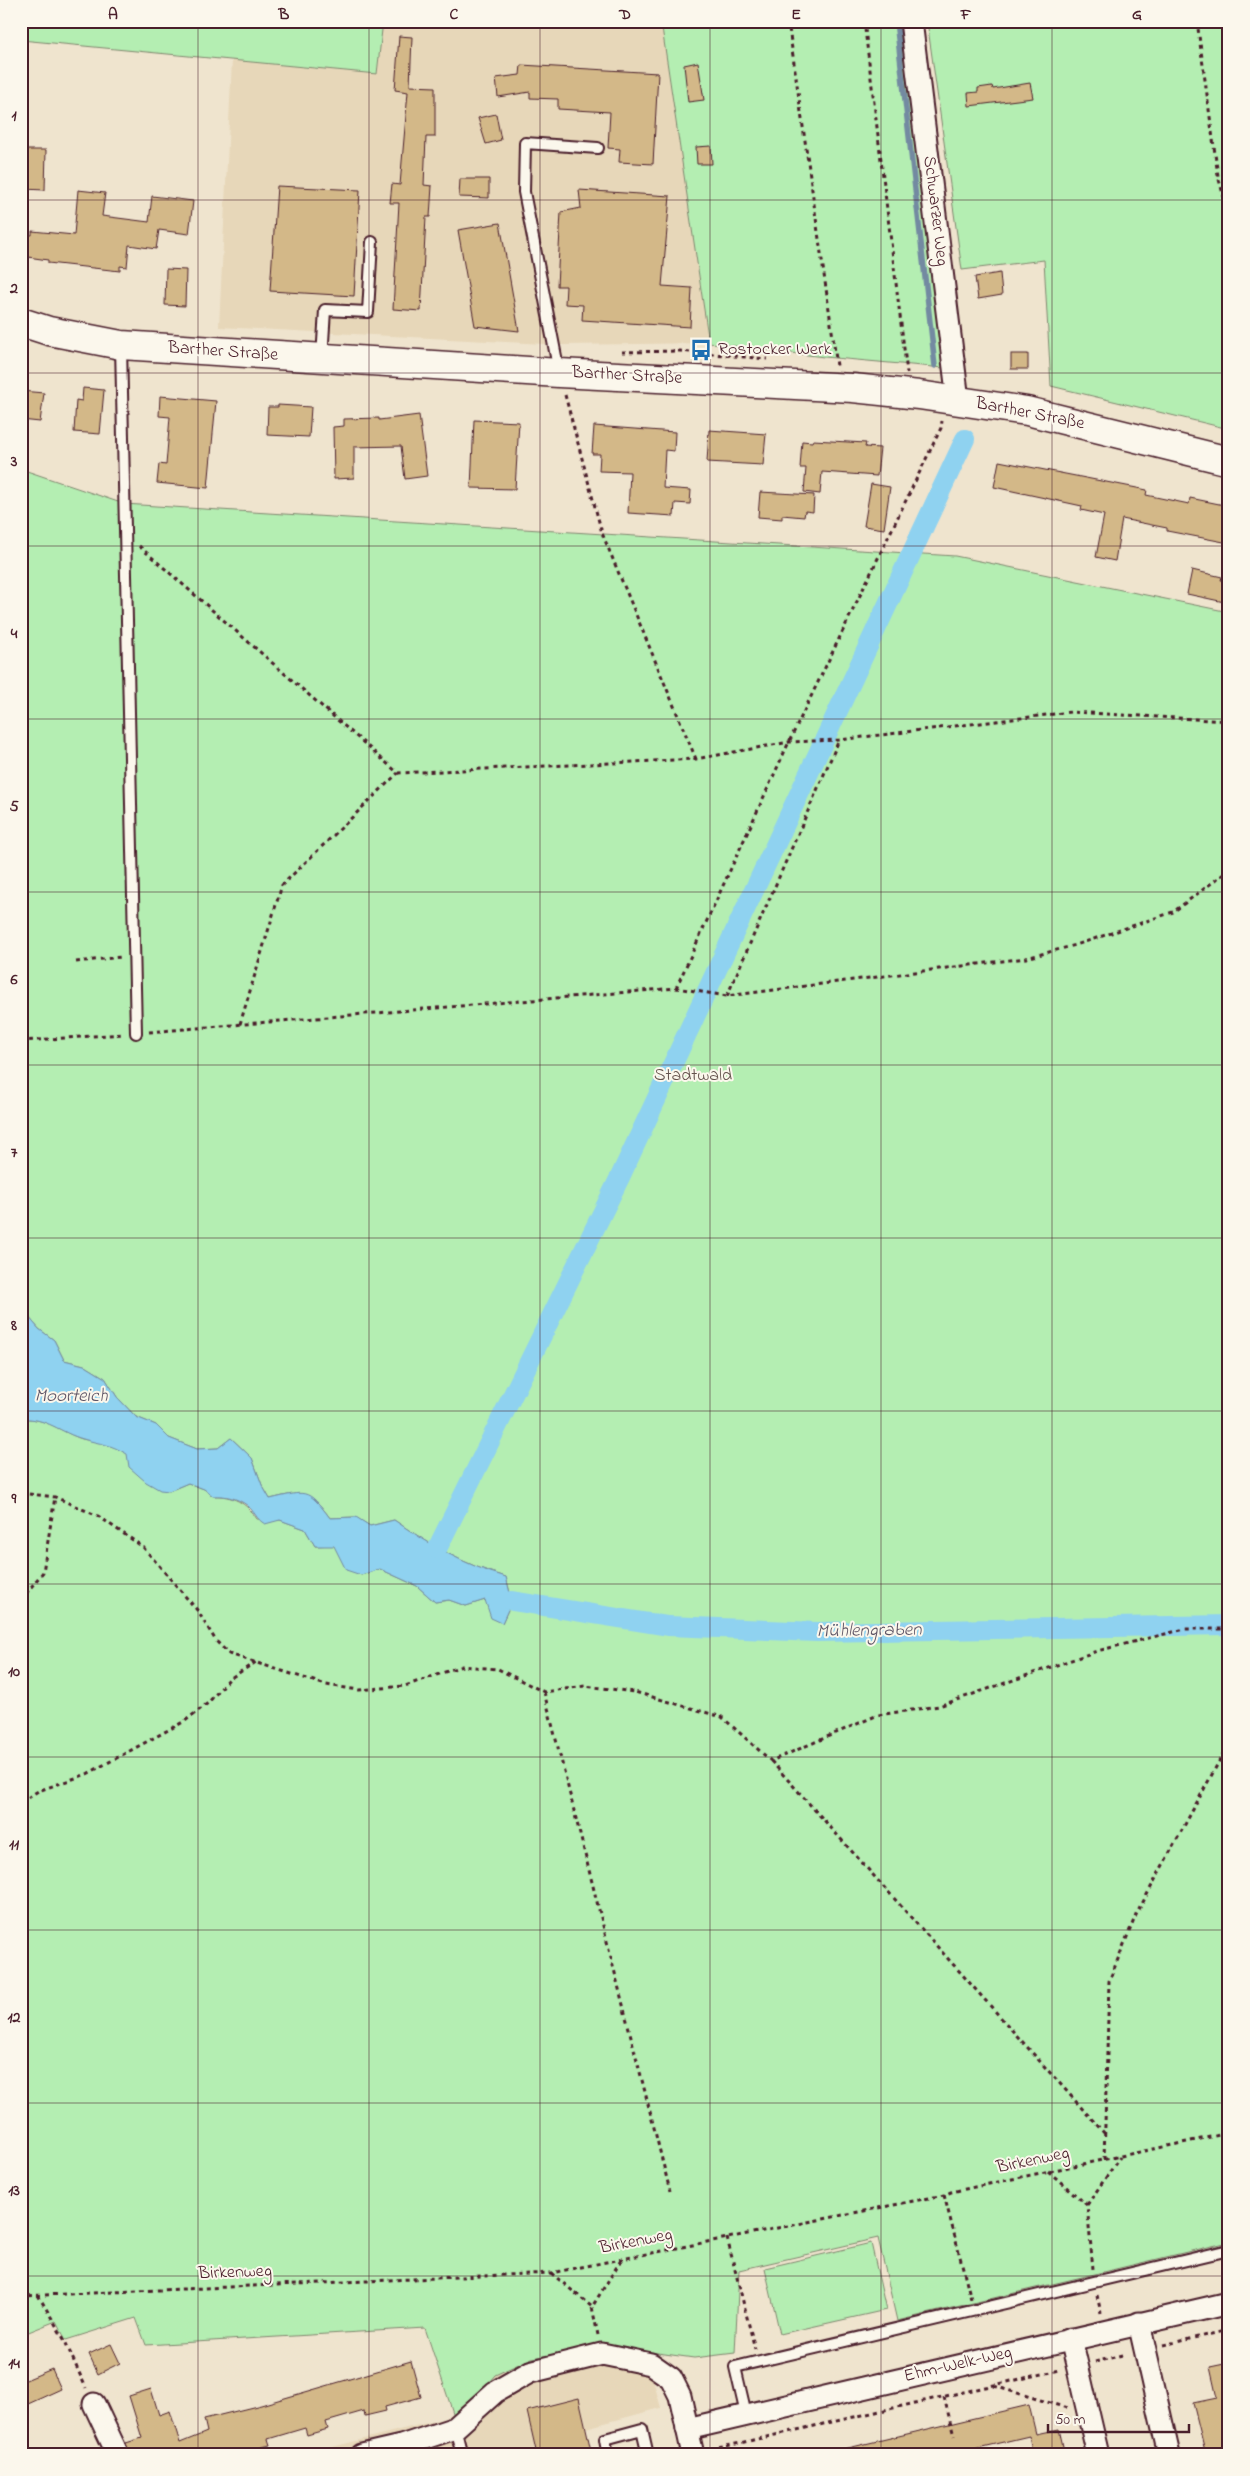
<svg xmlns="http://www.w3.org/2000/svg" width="1250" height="2476" viewBox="0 0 1250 2476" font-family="'Indie Flower',sans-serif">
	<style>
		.built { fill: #e7d7b9 }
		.green { fill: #b4eeb2; stroke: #7f866e }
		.water { fill: #8fd2f0; stroke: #738aa1 }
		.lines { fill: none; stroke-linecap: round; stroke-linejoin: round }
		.stream { stroke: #738aa1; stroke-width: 5.5 }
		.canal { stroke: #8fd2f0; stroke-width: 20 }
		.building { fill: #d3b888; stroke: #4a1f2b }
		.lane-casing { stroke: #4a1f2b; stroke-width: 14 }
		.street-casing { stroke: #4a1f2b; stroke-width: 25 }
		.secondary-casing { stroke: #4a1f2b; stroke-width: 31 }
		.path { stroke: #4a1f2b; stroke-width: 3; stroke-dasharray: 4 4; stroke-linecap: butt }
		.lane { stroke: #fbf7ec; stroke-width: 10 }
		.street { stroke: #fbf7ec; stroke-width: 21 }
		.secondary { stroke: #fbf7ec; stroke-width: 28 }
		.grid { fill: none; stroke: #4a1f2b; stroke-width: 1; stroke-opacity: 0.55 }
		.labels { text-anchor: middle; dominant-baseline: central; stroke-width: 4; stroke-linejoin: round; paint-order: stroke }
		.street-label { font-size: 18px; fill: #4a1f2b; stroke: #fbf7ec }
		.poi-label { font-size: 18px; fill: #4a1f2b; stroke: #fbf7ec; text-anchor: start }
		.park-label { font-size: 18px; fill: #64534d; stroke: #fbf7ec }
		.water-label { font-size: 19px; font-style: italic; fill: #5f5566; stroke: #fbf7ec }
		.neatline { fill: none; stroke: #4a1f2b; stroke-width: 2 }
		.grid-label { font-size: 16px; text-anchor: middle; font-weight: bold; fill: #4a1f2b }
	</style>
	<rect width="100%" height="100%" fill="#efe4ce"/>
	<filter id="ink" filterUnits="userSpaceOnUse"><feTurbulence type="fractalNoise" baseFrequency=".02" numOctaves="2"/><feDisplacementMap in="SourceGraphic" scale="10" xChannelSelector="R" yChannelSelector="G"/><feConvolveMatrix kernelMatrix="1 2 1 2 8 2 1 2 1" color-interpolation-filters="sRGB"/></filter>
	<g filter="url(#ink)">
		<g class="built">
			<polygon points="383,21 661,21 709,343 563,345 219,327 232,60 377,74"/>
			<polygon points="606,2346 645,2351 661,2408 586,2428 579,2398 527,2410 537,2455 301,2455 462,2414 495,2375 532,2358"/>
		</g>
		<g class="green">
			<polygon points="21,21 383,21 377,74 21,40"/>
			<polygon points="661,21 903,21 944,368 824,357 709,343"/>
			<polygon points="927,21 1229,21 1229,429 1051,386 1044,260 962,270"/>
			<path d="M 21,469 L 124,504 L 955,556 L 1229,612 L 1229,2242 L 897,2321 L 878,2238 L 739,2270 L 735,2353 L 694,2358 L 606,2346 L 532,2358 L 495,2375 L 462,2414 L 454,2416 L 425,2328 L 146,2345 L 136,2318 L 66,2340 L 56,2321 L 21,2335 L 21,1419 C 46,1417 61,1432 82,1439 C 91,1442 101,1440 109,1443 C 132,1451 151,1475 169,1491 L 188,1483 L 204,1489 L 213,1496 C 232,1495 247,1503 257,1519 L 280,1520 L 305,1529 L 315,1546 L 334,1545 L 361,1575 L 380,1569 L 417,1586 L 435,1602 L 449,1600 L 466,1606 L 485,1600 L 502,1623 L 512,1601 L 506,1577 C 462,1564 432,1546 394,1520 L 370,1526 L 355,1517 L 330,1518 C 309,1489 304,1491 270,1499 L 262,1485 L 252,1458 L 231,1438 L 218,1448 L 197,1449 L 169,1438 L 156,1425 L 136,1417 L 117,1397 L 105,1378 L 84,1365 L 64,1360 L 54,1340 L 39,1329 L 21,1308 Z"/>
			<polygon points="871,2243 886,2310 780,2334 765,2268"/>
		</g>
		<path class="water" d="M 21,1308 L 39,1329 L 54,1340 L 64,1360 L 84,1365 L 105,1378 L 117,1397 L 136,1417 L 156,1425 L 169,1438 L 197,1449 L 218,1448 L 231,1438 L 252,1458 L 262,1485 L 270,1499 C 306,1491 307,1487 330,1518 L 356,1517 L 370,1526 L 394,1520 C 432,1546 462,1564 506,1577 L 512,1601 L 502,1623 L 491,1618 L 485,1600 L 466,1606 L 449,1600 L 435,1602 L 417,1586 L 380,1569 L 361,1575 L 346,1570 L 334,1546 L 315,1546 L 305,1529 L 280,1520 L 265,1524 C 256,1519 255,1512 248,1506 C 238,1498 225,1495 213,1496 L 204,1489 L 188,1483 L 169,1491 L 160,1490 L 146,1482 L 129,1467 L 127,1454 C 108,1443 103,1445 83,1439 C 61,1433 46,1417 21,1419 Z"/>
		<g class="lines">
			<polyline class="stream" points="896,21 935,366"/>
			<g class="canal">
				<polyline points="437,1549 620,1177 965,439"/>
				<polyline points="512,1601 668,1626 817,1632 1229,1625"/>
			</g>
		</g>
		<g class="building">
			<polygon points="399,36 412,37 410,86 435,87 435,137 426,137 424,185 432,186 430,217 426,217 421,311 393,309 399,203 390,203 392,184 400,185 408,92 395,90"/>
			<polygon points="698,62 704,100 688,102 684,65"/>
			<polygon points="521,65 658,73 653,164 619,162 620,149 608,148 610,112 558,109 558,99 530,98 530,92 498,97 496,78 520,75"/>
			<polygon points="1030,83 1033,98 969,106 968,93 978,92 978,88 992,86 993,89"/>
			<polygon points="496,114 501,140 486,144 478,118"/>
			<polygon points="711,146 712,164 697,164 696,147"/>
			<polygon points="23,150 46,150 45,190 23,189"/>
			<polygon points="460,179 489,179 489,198 459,197"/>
			<polygon points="277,186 360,190 354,296 270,291"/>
			<polygon points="78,190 105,193 102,216 149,222 152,196 193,201 189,234 159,230 156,249 129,245 127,267 120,266 120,271 48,263 48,260 21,256 21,234 32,235 32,231 74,235"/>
			<polygon points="579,190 670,196 662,286 692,288 690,327 582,320 583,305 565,304 566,286 557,286 561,212 581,208"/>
			<polygon points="500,223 519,331 475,326 458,230"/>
			<polygon points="166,269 186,270 185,306 165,305"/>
			<polygon points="1000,273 1002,295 978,299 975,277"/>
			<rect x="1011" y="354" width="17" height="15"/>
			<polygon points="83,388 104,390 100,434 74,432 76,400 82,401"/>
			<polygon points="21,391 44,393 40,422 21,420"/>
			<polygon points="160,396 216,401 208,488 157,483 159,464 166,465 170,417 159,416"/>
			<polygon points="278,405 311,407 309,437 267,435 268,407 278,407"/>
			<polygon points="419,415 427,476 405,479 401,446 354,447 354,478 334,479 333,427 344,426 344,419 379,418 379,420"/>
			<polygon points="474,420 519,422 515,489 471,488"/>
			<polygon points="594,426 675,432 674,451 665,450 663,488 691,490 690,504 675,503 674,516 628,513 630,472 599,471 600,454 592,454"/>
			<polygon points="709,430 766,434 763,465 707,462"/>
			<polygon points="813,440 866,443 865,447 880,448 877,476 822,472 820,494 804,492 806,468 800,468 802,441 812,442"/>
			<polygon points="999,461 1147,490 1146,495 1189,504 1190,498 1229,506 1229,543 1167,531 1167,528 1122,519 1115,561 1096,557 1104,515 1081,510 1082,506 994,487"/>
			<polygon points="871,484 890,487 884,529 864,526"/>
			<polygon points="760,492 814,495 813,512 805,511 804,517 782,515 782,519 758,517"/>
			<polygon points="1192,570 1222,577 1221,580 1229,582 1229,603 1187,594"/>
			<polygon points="111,2344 120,2363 98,2374 89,2354"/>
			<polygon points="411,2361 421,2397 385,2407 386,2411 365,2416 364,2411 326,2422 328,2429 307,2435 305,2428 268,2439 270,2445 258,2448 258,2450 241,2455 130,2455 126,2443 142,2438 129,2396 151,2389 159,2415 170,2411 180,2443 207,2432 204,2419 261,2405"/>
			<polygon points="1229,2363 1229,2455 1206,2455 1193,2403 1217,2398 1210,2367"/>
			<polygon points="52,2369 61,2389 28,2404 26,2398 21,2400 21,2382"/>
			<polygon points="579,2398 592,2455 537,2455 527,2411"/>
			<polygon points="1029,2405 1036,2434 1059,2429 1065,2455 1033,2455 1029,2436 948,2455 845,2455 844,2449"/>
		</g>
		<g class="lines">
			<g class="lane-casing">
				<g id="lane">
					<polyline points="121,346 136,1033"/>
					<polyline points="322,358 325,310 368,312 372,242"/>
					<polyline points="559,372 524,192 525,143 598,148"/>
					<polyline points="746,2414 735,2367 1229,2250"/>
					<polyline points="455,2428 462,2455"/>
					<polyline points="608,2455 605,2439 642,2429 648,2455"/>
				</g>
			</g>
			<g class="street-casing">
				<g id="street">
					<polyline points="911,21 958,400"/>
					<polyline points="1139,2323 1169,2455"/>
					<polyline points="1071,2339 1098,2455"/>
					<polyline points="94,2404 118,2455"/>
					<polyline points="687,2429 1229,2303"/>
					<polyline points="362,2455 401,2446 455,2428 495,2392 530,2372 602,2354 651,2364 671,2378 680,2396 693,2455"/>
				</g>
			</g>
			<g class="secondary-casing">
				<polyline id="secondary" points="21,322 49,331 121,345 559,373 853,388 919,395 1027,411 1229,461"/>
			</g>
			<g class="path">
				<polyline points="788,21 837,366"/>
				<polyline points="864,21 907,373"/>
				<polyline points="1197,21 1218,176 1229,215"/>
				<polyline points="622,352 680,351 767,359"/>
				<polyline points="565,395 602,533 696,759"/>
				<polyline points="139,546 398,773 696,759 789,742 839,740 1071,712 1229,721"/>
				<polyline points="76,962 121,957"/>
				<polyline points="676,988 789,742 941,428 942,421"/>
				<polyline points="727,996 839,740"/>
				<polyline points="240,1024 282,885 398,773"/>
				<polyline points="149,1032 676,988 727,996 1026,958 1076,945 1173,912 1229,870"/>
				<polyline points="21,1041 123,1034"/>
				<polyline points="21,1493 55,1497 98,1516 143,1547 197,1610 216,1641 229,1654 326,1685 359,1690 405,1686 462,1666 498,1669 544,1692 585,1686 635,1692 722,1717 771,1761 878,1715 939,1706 1097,1651 1185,1629 1229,1629"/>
				<polyline points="21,1600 43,1572 55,1497"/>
				<polyline points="544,1692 670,2191"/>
				<polyline points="771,1761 1105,2134"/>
				<polyline points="21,1802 38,1791 87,1774 185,1721 208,1703 229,1679 256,1662"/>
				<polyline points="1104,2160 1109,1981 1136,1915 1229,1743"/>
				<polyline points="1048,2171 1087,2205 1093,2269"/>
				<polyline points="944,2195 971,2299"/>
				<polyline points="1087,2205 1120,2157"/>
				<polyline points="727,2238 755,2349"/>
				<polyline points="551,2273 592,2307"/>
				<polyline points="38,2295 64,2339 86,2388"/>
				<polyline points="1097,2295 1101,2313"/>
				<polyline points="21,2296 551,2273 944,2195 951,2192 1229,2133"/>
				<polyline points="598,2335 592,2307 621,2260"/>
				<polyline points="1163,2345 1229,2330"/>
				<polyline points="1095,2362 1126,2354"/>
				<polyline points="994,2386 1067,2408"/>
				<polyline points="944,2397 954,2436"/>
				<polyline points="958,2454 959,2455"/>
				<polyline points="717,2455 718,2448 1060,2370"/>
			</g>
			<use href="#lane" class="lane"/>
			<use href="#street" class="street"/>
			<use href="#secondary" class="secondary"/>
		</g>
	</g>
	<path class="grid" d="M 198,21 L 198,2455M 369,21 L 369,2455M 540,21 L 540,2455M 710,21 L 710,2455M 881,21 L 881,2455M 1052,21 L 1052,2455M 21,200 L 1229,200M 21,373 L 1229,373M 21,546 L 1229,546M 21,719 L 1229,719M 21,892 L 1229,892M 21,1065 L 1229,1065M 21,1238 L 1229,1238M 21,1411 L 1229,1411M 21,1584 L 1229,1584M 21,1757 L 1229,1757M 21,1930 L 1229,1930M 21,2103 L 1229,2103M 21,2276 L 1229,2276"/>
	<defs>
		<g id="bus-bare" transform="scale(1.725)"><path d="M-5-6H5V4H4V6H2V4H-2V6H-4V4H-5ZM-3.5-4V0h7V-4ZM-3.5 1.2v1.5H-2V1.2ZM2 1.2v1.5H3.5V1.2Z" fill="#1f6fb2" stroke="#fbf7ec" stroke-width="2.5" paint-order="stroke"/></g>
	</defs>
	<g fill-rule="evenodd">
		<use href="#bus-bare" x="701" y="350"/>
	</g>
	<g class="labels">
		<g class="street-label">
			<text transform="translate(935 211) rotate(83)">Schwarzer Weg</text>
			<text transform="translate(223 352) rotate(4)">Barther Straße</text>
			<text transform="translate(627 376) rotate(3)">Barther Straße</text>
			<text transform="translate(1030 414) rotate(11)">Barther Straße</text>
			<text transform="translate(1033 2161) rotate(-12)">Birkenweg</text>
			<text transform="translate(636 2242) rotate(-11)">Birkenweg</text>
			<text transform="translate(235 2273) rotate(-2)">Birkenweg</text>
			<text transform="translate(958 2365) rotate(-13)">Ehm-Welk-Weg</text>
		</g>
		<g class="poi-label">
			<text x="718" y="350">Rostocker Werk</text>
		</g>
		<g class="park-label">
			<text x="693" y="1076">Stadtwald</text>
		</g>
		<g class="water-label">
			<text x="71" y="1396">Moorteich</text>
			<text transform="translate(869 1631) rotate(-1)">Mühlengraben</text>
		</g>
	</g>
	<rect width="1250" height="2476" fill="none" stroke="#fbf7ec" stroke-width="55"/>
	<path d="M1048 2424v8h141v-8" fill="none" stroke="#4a1f2b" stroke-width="2.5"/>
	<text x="1055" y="2424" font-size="15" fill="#4a1f2b" stroke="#fbf7ec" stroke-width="4" paint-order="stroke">50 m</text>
	<rect x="28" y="28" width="1194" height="2420" class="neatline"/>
	<g class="grid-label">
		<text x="113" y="19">A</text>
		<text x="284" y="19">B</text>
		<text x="454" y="19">C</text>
		<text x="625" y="19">D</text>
		<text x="796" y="19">E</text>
		<text x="966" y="19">F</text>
		<text x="1137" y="19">G</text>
		<text x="14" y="120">1</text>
		<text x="14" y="293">2</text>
		<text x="14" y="466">3</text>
		<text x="14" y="638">4</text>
		<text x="14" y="811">5</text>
		<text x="14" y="984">6</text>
		<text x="14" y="1157">7</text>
		<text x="14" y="1330">8</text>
		<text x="14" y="1503">9</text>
		<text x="14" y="1676">10</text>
		<text x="14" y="1849">11</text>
		<text x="14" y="2022">12</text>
		<text x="14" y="2195">13</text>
		<text x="14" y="2368">14</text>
	</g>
</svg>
